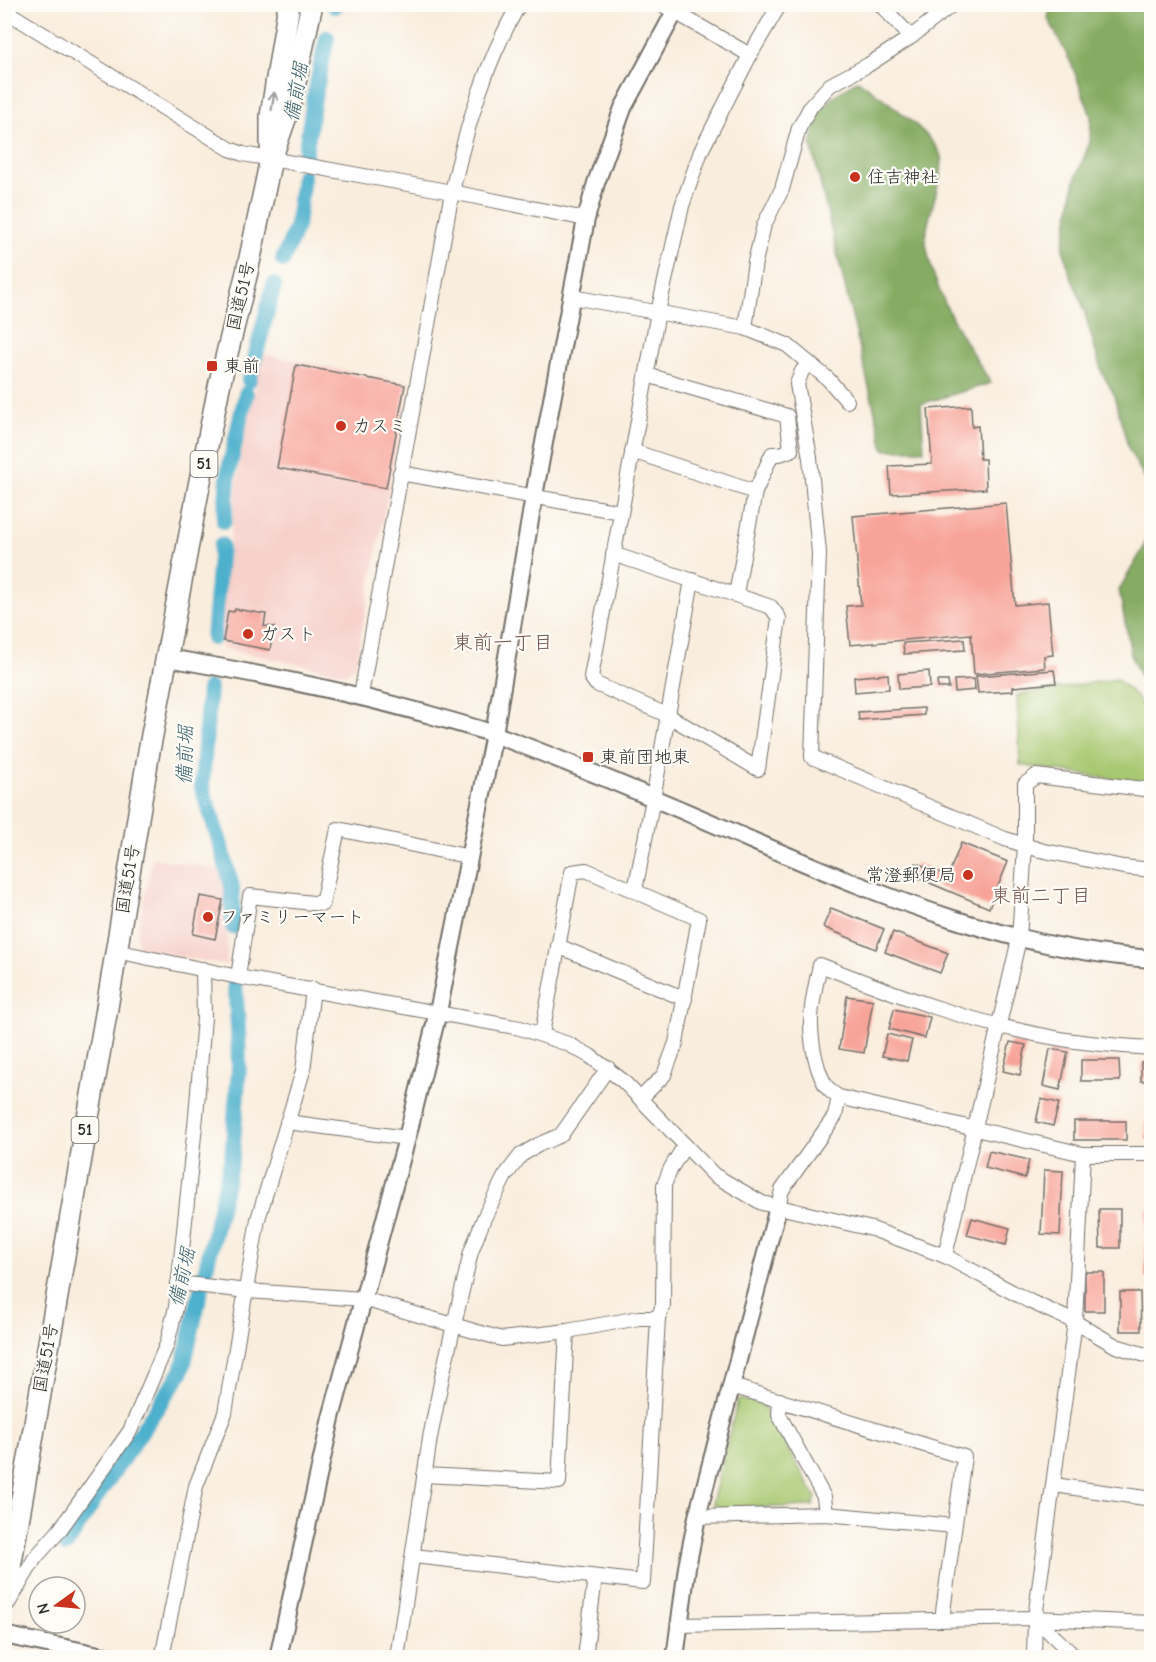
<svg xmlns="http://www.w3.org/2000/svg" width="1156" height="1662" viewBox="0 0 1156 1662" font-family="'Comic Neue','Klee One',sans-serif">
	<style>
		.built { fill: #f7d0ca }
		.green { fill: #a7c870; stroke: #697a4e; stroke-width: 1.5 }
		.forest { fill: #85ac62; stroke: #586c46; stroke-width: 1.5 }
		.lines { fill: none; stroke-linecap: round; stroke-linejoin: round }
		.canal { stroke: #4eb0cd; stroke-width: 16 }
		.building { fill: #f8a398 }
		.minor-casing { stroke: #736f69; stroke-width: 16 }
		.tertiary-casing { stroke: #736f69; stroke-width: 20 }
		.trunk-casing { stroke: #736f69; stroke-width: 24 }
		.minor { stroke: #fff; stroke-width: 14 }
		.tertiary { stroke: #fff; stroke-width: 16 }
		.trunk { stroke: #fff; stroke-width: 21 }
		.oneway { stroke: #a0a0a0 }
		.poi-dot { fill: #c8321e; stroke: #fdfcf7; stroke-width: 2 }
		.labels { text-anchor: middle; dominant-baseline: central; stroke-width: 4.5; stroke-linejoin: round; paint-order: stroke }
		.shield { fill: #fdfcf7; stroke: #6a6a68; stroke-width: 1.5 }
		.shield-label { font-size: 16px; font-weight: bold; fill: #2b2b2b }
		.poi-label { font-size: 18px; fill: #2b2b2b; stroke: #fdfcf7; text-anchor: start }
		.street-label { font-size: 18px; fill: #2b2b2b; stroke: #fdfcf7 }
		.water-label { font-size: 20px; font-style: italic; fill: #39606c; stroke: #fdfcf7 }
		.neighbourhood-label { font-size: 20px; fill: #735551; stroke: #fdfcf7 }
	</style>
	<rect width="100%" height="100%" fill="#fdfcf7"/>
	<filter id="ink" filterUnits="userSpaceOnUse"><feTurbulence type="fractalNoise" baseFrequency=".0167" numOctaves="2"/><feDisplacementMap in="SourceGraphic" scale="12" xChannelSelector="R" yChannelSelector="G"/><feConvolveMatrix kernelMatrix="1 2 1 2 8 2 1 2 1" color-interpolation-filters="sRGB"/></filter>
	<filter id="wash" filterUnits="userSpaceOnUse"><feTurbulence type="fractalNoise" baseFrequency=".008" numOctaves="4" result="noise"/><feDisplacementMap in="SourceGraphic" scale="24" xChannelSelector="R" yChannelSelector="G"/><feGaussianBlur stdDeviation="1.35" result="paint"/><feColorMatrix in="noise" values="0 0 0 0 0 0 0 0 0 0 0 0 0 0 0 0 0 1.4 0 .05"/><feComposite in="paint" operator="in"/></filter>
	<g filter="url(#wash)">
		<rect width="100%" height="100%" fill="#f9eddd"/>
		<g class="built">
			<polygon points="263,354 409,383 355,666 346,674 221,648 221,617 240,458"/>
			<polygon points="152,858 223,870 228,904 227,965 140,949 136,939"/>
		</g>
		<g class="green">
			<path d="M 1116,679 C 1123,685 1131,691 1137,698 C 1152,718 1151,761 1151,785 L 1020,765 L 1017,695 Z"/>
			<polygon points="738,1399 761,1403 816,1497 813,1506 718,1509 712,1503"/>
		</g>
		<g class="forest">
			<polygon points="1051,5 1151,5 1151,490 1129,450 1113,392 1102,373 1081,300 1070,275 1063,248 1075,180 1090,142 1091,116 1072,65 1048,18"/>
			<path d="M 858,80 C 878,95 936,135 941,157 C 943,168 940,178 937,189 C 934,203 924,230 926,243 C 934,295 963,339 991,383 L 921,404 L 924,450 L 884,450 L 811,144 L 820,109 L 837,94 Z"/>
			<polygon points="1151,525 1151,699 1132,659 1119,590 1143,549"/>
		</g>
		<g class="lines">
			<g class="canal">
				<polyline points="335,6 335,4"/>
				<polyline points="305,155 314,98 327,38"/>
				<polyline points="283,260 297,225 303,176"/>
				<polyline points="249,380 274,285"/>
				<polyline points="224,521 229,469 246,394"/>
				<polyline points="213,638 221,545"/>
				<polyline points="209,688 202,787 221,846 232,887 233,927"/>
				<polyline points="66,1545 97,1496 182,1371 232,1157 239,1067 238,1027 235,984"/>
			</g>
		</g>
		<g id="blocks">
			<g class="building">
				<polygon points="296,365 405,385 386,488 277,468"/>
				<polygon points="971,406 972,427 978,426 980,459 985,459 986,489 891,494 889,466 932,464 928,409"/>
				<polygon points="1006,503 1015,605 1048,602 1053,655 1044,656 1045,668 974,674 971,634 850,645 846,606 861,605 853,516"/>
				<polygon points="235,609 266,614 264,626 274,627 270,650 223,641 228,611 234,612"/>
				<polygon points="964,639 965,650 904,654 903,643"/>
				<polygon points="1054,670 1056,683 1013,687 1013,691 978,693 976,676"/>
				<polygon points="929,671 930,687 899,689 898,674"/>
				<polygon points="888,674 889,689 855,692 854,677"/>
				<polygon points="974,679 975,690 955,692 954,680"/>
				<polygon points="937,681 948,681 949,688 938,688"/>
				<polygon points="924,708 924,715 859,720 858,712"/>
				<polygon points="961,843 1008,862 989,908 911,875 916,863 948,876"/>
				<polygon points="200,896 223,900 215,939 193,934"/>
				<polygon points="831,908 884,929 876,949 823,927"/>
				<polygon points="893,932 948,953 940,973 885,952"/>
				<polygon points="847,996 873,1000 864,1053 839,1049"/>
				<polygon points="894,1009 930,1017 925,1038 889,1029"/>
				<polygon points="887,1034 912,1040 907,1061 882,1056"/>
				<polygon points="1010,1042 1026,1045 1020,1075 1003,1071"/>
				<polygon points="1050,1049 1068,1052 1060,1090 1043,1086"/>
				<polygon points="1081,1060 1119,1060 1120,1081 1081,1081"/>
				<rect x="1141" y="1062" width="11" height="19"/>
				<polygon points="1041,1099 1059,1103 1053,1126 1036,1122"/>
				<rect x="1146" y="1120" width="6" height="19"/>
				<rect x="1074" y="1121" width="52" height="19"/>
				<polygon points="989,1151 1029,1160 1025,1178 985,1168"/>
				<polygon points="1044,1170 1063,1171 1060,1235 1041,1234"/>
				<polygon points="1099,1209 1120,1209 1120,1248 1100,1248"/>
				<polygon points="1147,1209 1152,1209 1152,1278 1145,1278"/>
				<polygon points="972,1218 1010,1228 1006,1245 967,1235"/>
				<rect x="1085" y="1272" width="19" height="39"/>
				<polygon points="1120,1292 1140,1292 1141,1331 1120,1331"/>
			</g>
		</g>
	</g>
	<g filter="url(#ink)">
		<use href="#blocks" fill-opacity="0" stroke="#736f69" stroke-width="1.5"/>
		<g class="lines">
			<g class="minor-casing">
				<g id="minor">
					<polyline points="661,4 750,55"/>
					<polyline points="880,4 911,37"/>
					<polyline points="4,10 230,149 243,154 452,192 586,219"/>
					<polyline points="572,297 745,328 787,345 828,379 847,401"/>
					<polyline points="745,328 755,262 764,225 782,189 799,128 811,106 830,85 868,65 911,37 953,4"/>
					<polyline points="809,363 802,371 797,384 810,458 819,553 812,757 1005,839 1040,850 1123,867 1152,870"/>
					<polyline points="647,375 787,416 791,450 780,454 772,454 755,492 736,594"/>
					<polyline points="632,451 755,492"/>
					<polyline points="400,473 621,512"/>
					<polyline points="613,554 771,607 779,618 758,769 667,715 596,684 591,677 658,312 682,206 701,151 750,55 780,4"/>
					<path d="M 361,695 L 452,192 C 467,125 485,64 519,4"/>
					<polyline points="635,890 653,799 692,580"/>
					<polyline points="558,946 685,999"/>
					<polyline points="116,951 238,977 520,1028 568,1044 590,1056 623,1081 714,1175 762,1203 872,1229 945,1256 1029,1301 1075,1322 1116,1346 1152,1357"/>
					<polyline points="238,977 250,896 322,904 338,829 470,857"/>
					<polyline points="542,1034 572,872 586,870 699,919 676,1043 664,1075 641,1098"/>
					<path d="M 1152,1048 C 1120,1046 1087,1044 1056,1038 C 974,1024 897,995 820,965 C 811,1005 806,1027 818,1068 C 823,1082 826,1090 839,1097 L 1083,1154 L 1152,1154"/>
					<polyline points="287,1122 407,1138"/>
					<polyline points="778,1207 782,1190 835,1116 839,1097"/>
					<polyline points="945,1256 1019,939 1025,845 1025,784 1036,776 1152,790"/>
					<polyline points="178,1283 247,1291 363,1299 502,1339 567,1331 639,1318 658,1318 643,1582 414,1556"/>
					<polyline points="658,1318 663,1305 664,1185 671,1168 685,1145"/>
					<polyline points="732,1386 964,1457 942,1619"/>
					<polyline points="780,1400 779,1415 824,1497 826,1514"/>
					<polyline points="424,1475 559,1482 567,1331"/>
					<polyline points="1054,1485 1152,1499"/>
					<polyline points="697,1517 826,1514 954,1526"/>
					<polyline points="9,1602 35,1558 59,1531 130,1431 167,1344 176,1307 196,1116 204,1018 203,969"/>
					<polyline points="1035,1618 1076,1658"/>
					<polyline points="678,1625 1035,1618 1152,1623"/>
					<polyline points="1034,1657 1035,1618 1075,1322 1083,1154"/>
					<polyline points="162,1658 196,1486 225,1413 258,1219 303,1071 313,989"/>
					<polyline points="397,1658 430,1438 443,1372 471,1252 484,1218 505,1176 521,1155 538,1145 561,1135 608,1068"/>
					<polyline points="585,1658 595,1577"/>
				</g>
			</g>
			<g class="tertiary-casing">
				<g id="tertiary">
					<path d="M 168,658 C 255,673 341,690 427,714 C 450,721 474,727 496,735 C 585,768 673,806 760,844 C 889,899 1010,949 1152,959"/>
					<polyline points="4,1635 113,1658"/>
					<polyline points="278,1658 331,1418 407,1138 438,1012 494,734 534,496 586,219 596,183 623,108 679,4"/>
					<polyline points="675,1658 687,1567 697,1517 778,1207"/>
				</g>
			</g>
			<g class="trunk-casing">
				<g id="trunk">
					<polyline points="271,147 271,116 289,4"/>
					<polyline points="4,1602 106,1014 149,751 199,486 220,382 247,272 271,159 290,105 312,4"/>
				</g>
			</g>
			<use href="#minor" class="minor"/>
			<use href="#tertiary" class="tertiary"/>
			<use href="#trunk" class="trunk"/>
		</g>
		<defs><path id="oneway-shaft" d="M-6 0H5M1.5-3L5.5 0L1.5 3" fill="none" stroke-width="1.6" stroke-linecap="round" stroke-linejoin="round" transform="scale(1.5)"/></defs>
		<use class="oneway" href="#oneway-shaft" transform="translate(273 101) rotate(-81)"/>
	</g>
	<g class="poi-dot">
		<circle cx="855" cy="177" r="6"/>
		<rect x="206" y="360" width="12" height="12" rx="3"/>
		<circle cx="341" cy="426" r="6"/>
		<circle cx="248" cy="634" r="6"/>
		<rect x="582" y="751" width="12" height="12" rx="3"/>
		<circle cx="968" cy="875" r="6"/>
		<circle cx="208" cy="917" r="6"/>
	</g>
	<g class="labels">
		<g class="shield">
			<rect x="190.5" y="451" width="27" height="26" rx="4.5"/>
			<rect x="71.5" y="1117" width="27" height="26" rx="4.5"/>
		</g>
		<g class="shield-label">
			<text x="204" y="464">51</text>
			<text x="85" y="1130">51</text>
		</g>
		<g class="poi-label">
			<text x="867" y="177">住吉神社</text>
			<text x="224" y="366">東前</text>
			<text x="353" y="426">カスミ</text>
			<text x="260" y="634">ガスト</text>
			<text x="600" y="757">東前団地東</text>
			<text x="956" y="875" text-anchor="end">常澄郵便局</text>
			<text x="220" y="917">ファミリーマート</text>
		</g>
		<g class="street-label">
			<text transform="translate(241 296) rotate(-77)">国道51号</text>
			<text transform="translate(128 879) rotate(-81)">国道51号</text>
			<text transform="translate(46 1358) rotate(-80)">国道51号</text>
		</g>
		<g class="water-label">
			<text transform="translate(296 92) rotate(-80)">備前堀</text>
			<text transform="translate(185 755) rotate(-88)">備前堀</text>
			<text transform="translate(182 1277) rotate(-77)">備前堀</text>
		</g>
		<g class="neighbourhood-label">
			<text x="503" y="642">東前一丁目</text>
			<text x="1041" y="895">東前二丁目</text>
		</g>
	</g>
	<rect width="1156" height="1662" fill="none" stroke="#fdfcf7" stroke-width="24"/>
	<g transform="translate(57 1605) rotate(255)"><circle r="28" fill="#fdfcf7" stroke="#a9a8a5" stroke-width="1.5"/>
	<path d="M0-4.5L10 22L0 15L-10 22Z" fill="#c8321e"/>
	<text y="-9" font-size="16" font-weight="bold" text-anchor="middle" fill="#2b2b2b">N</text>
	</g>
</svg>
